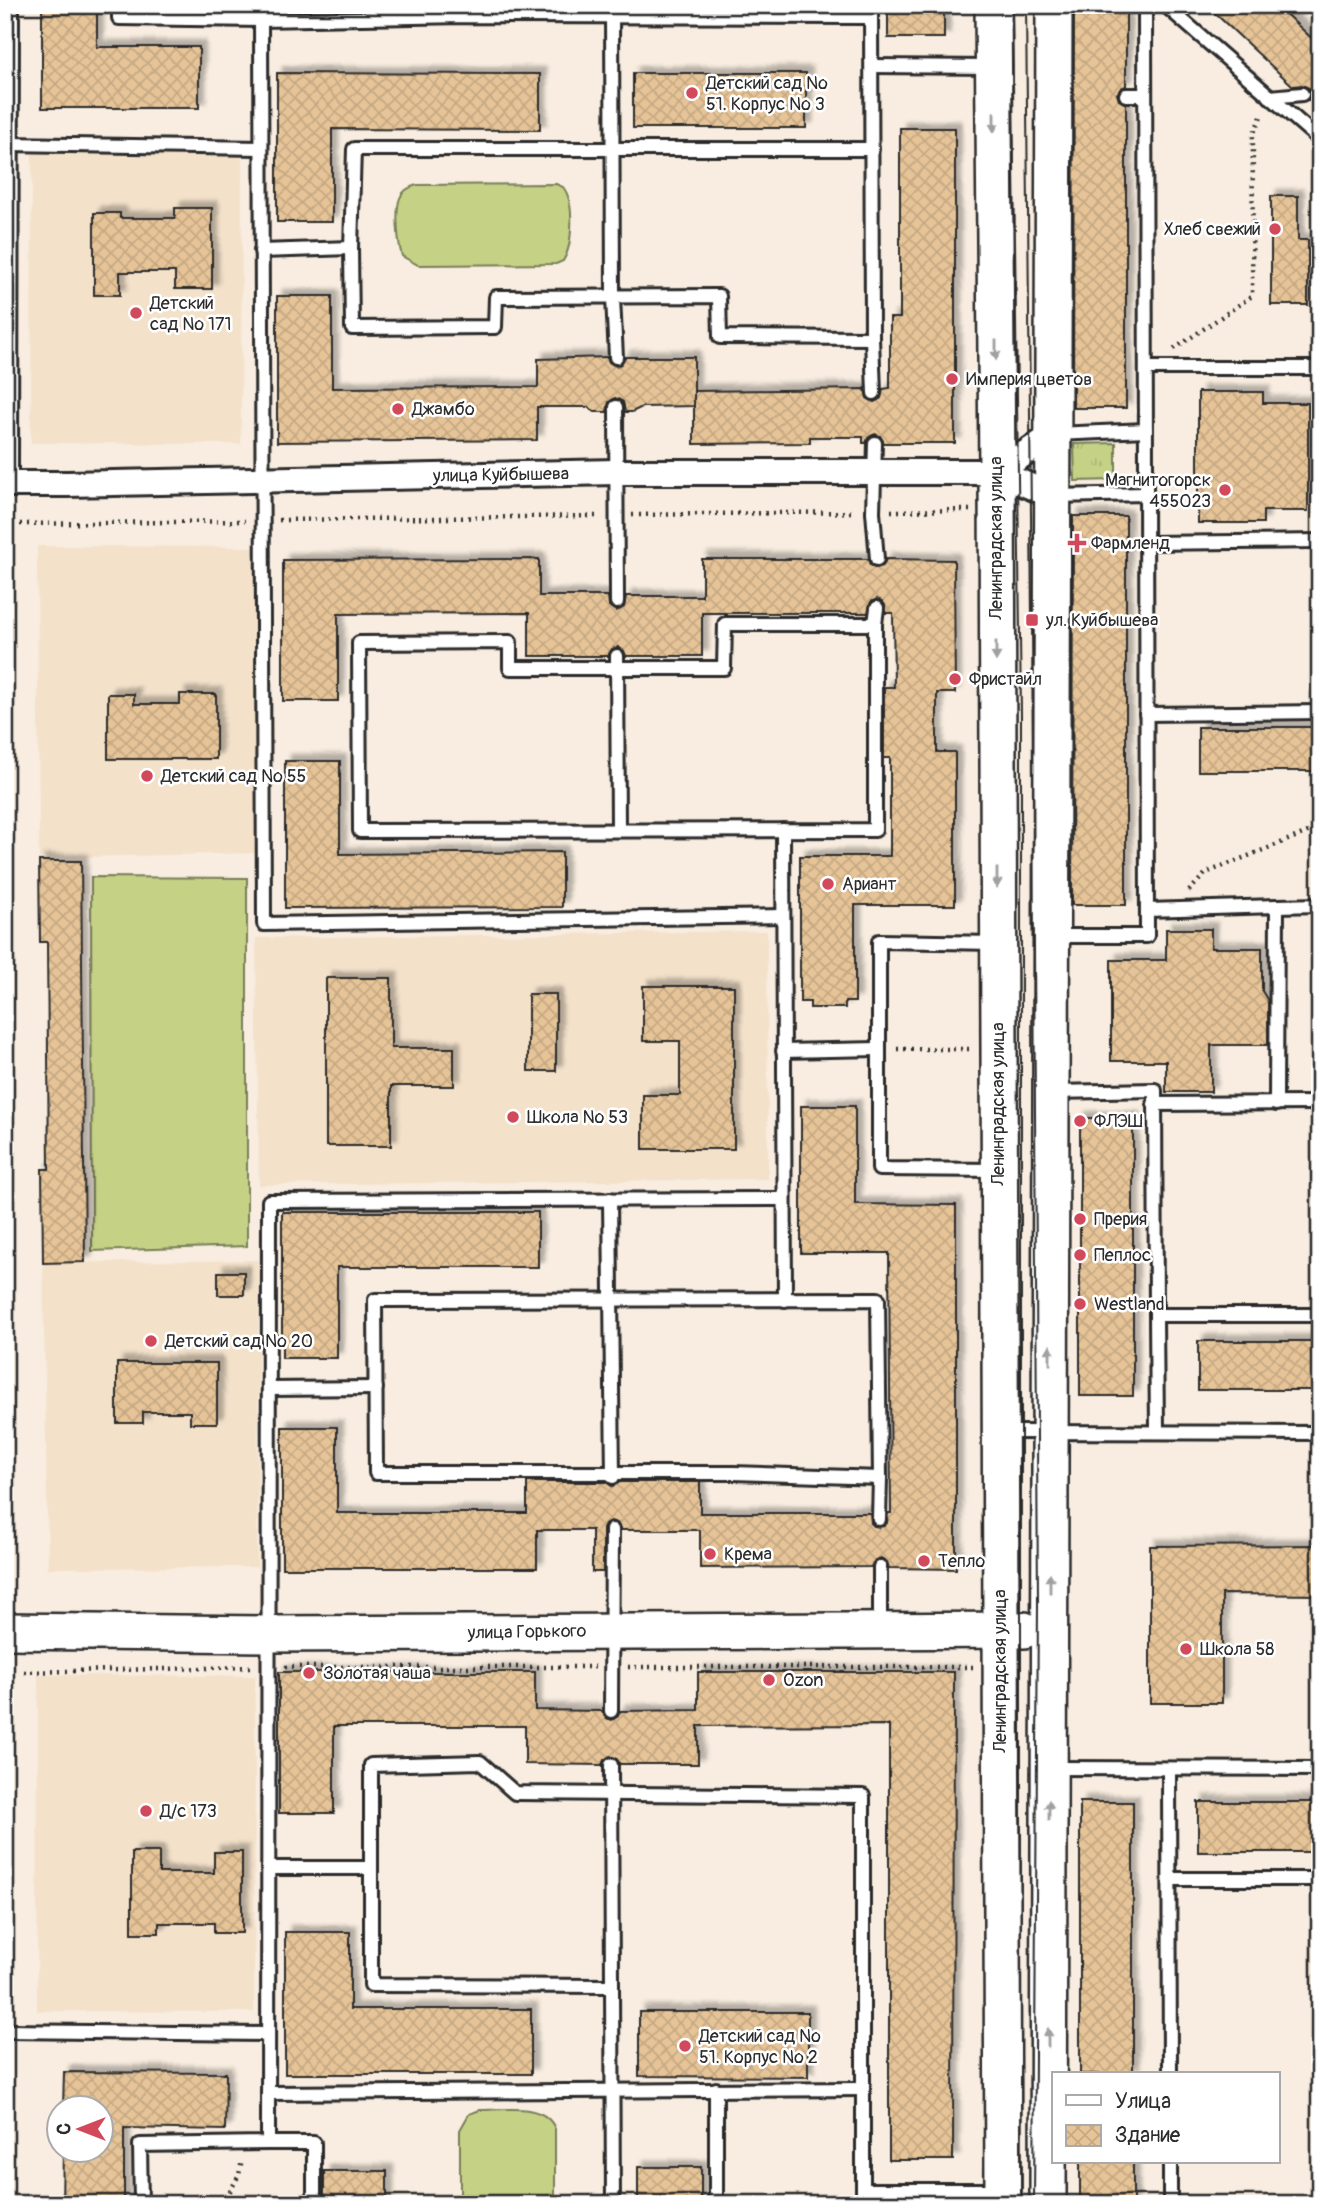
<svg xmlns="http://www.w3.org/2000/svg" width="1325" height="2209" viewBox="0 0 1325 2209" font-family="Pangolin,sans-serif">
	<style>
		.built { fill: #f3e1ca }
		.grass { fill: url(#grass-tufts); stroke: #787e58; stroke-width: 2 }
		.garden { fill: #c5d286; stroke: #787e58; stroke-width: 2 }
		.building { fill: url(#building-cross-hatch); stroke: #2b2b2b; stroke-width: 2; filter: url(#shadow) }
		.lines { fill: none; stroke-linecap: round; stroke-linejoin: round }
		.lane-casing { stroke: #2b2b2b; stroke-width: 18 }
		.street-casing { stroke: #2b2b2b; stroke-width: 30 }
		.secondary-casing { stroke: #2b2b2b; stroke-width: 40 }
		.path { stroke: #2b2b2b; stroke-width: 4.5; stroke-dasharray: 2 5; stroke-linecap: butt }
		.lane { stroke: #fff; stroke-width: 12 }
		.street { stroke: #fff; stroke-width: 24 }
		.secondary { stroke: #fff; stroke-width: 35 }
		.tram { stroke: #2b2b2b; stroke-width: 2 }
		.oneway { fill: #a0a0a0 }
		.poi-dot { fill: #d1495b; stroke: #fff; stroke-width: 2.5 }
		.labels { text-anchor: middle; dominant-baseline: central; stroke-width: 5; stroke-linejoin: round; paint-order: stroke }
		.poi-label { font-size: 18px; fill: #2b2b2b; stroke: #fff; text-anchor: start }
		.street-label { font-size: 18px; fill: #2b2b2b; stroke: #fff }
	</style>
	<defs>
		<pattern id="grass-tufts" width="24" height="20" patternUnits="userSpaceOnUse" patternTransform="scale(1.75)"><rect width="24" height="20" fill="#c5d286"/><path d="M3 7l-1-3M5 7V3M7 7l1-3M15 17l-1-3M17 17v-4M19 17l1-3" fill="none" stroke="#a9b474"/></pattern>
		<pattern id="building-cross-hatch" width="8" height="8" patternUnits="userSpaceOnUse" patternTransform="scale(1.75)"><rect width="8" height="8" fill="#e6c498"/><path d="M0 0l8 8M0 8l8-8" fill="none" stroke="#c5a983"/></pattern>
		<filter id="shadow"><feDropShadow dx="6" dy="-6" stdDeviation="2" flood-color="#0004"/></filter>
	</defs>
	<rect width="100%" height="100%" fill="#f8ede0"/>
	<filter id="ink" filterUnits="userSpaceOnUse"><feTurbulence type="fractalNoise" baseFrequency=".0143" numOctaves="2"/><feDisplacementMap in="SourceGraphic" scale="14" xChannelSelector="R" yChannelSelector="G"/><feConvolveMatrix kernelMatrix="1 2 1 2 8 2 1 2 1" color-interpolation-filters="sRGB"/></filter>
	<g filter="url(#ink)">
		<g class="built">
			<polygon points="32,153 242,154 241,444 31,443"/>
			<polygon points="37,546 254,547 255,853 39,858"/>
			<polygon points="767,931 768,1179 259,1185 256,938"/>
			<polygon points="259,1260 257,1567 48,1568 43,1263"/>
			<polygon points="38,1675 255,1676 254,2012 37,2011"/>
		</g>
		<polygon class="grass" points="1116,443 1116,480 1075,481 1074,444"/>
		<g class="garden">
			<path d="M 556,184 L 563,187 C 575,202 573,245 563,261 L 556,264 L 418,265 L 402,256 C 398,243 395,211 400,198 C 403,190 409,187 417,185 Z"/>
			<polygon points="91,877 247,878 247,1246 92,1251"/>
			<path d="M 480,2110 C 505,2110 545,2102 555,2129 L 555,2204 L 460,2204 L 460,2130 L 469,2114 Z"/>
		</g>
		<g class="building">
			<polygon points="42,5 97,5 97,47 199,47 199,108 42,108"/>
			<rect x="888" y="5" width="56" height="33"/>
			<polygon points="1074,5 1126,5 1126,86 1121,88 1117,94 1119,100 1126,104 1126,408 1073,408"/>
			<polygon points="1206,5 1276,5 1320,46 1320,109 1308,100 1311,94 1309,88 1302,85 1293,86"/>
			<polygon points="277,73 540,74 540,130 332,129 332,222 277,222"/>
			<rect x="633" y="73" width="173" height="55"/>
			<polygon points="900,128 955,128 955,443 884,443 880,436 875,434 868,438 866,443 863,443 863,437 810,437 810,443 694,444 694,391 865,389 867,398 874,402 881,398 883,389 890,388 890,318 900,318"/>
			<polygon points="1271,196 1298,196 1298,240 1308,240 1308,305 1271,305"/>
			<polygon points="175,208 212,208 212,289 175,289 175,272 120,272 120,295 94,295 94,213 120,213 120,218 175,218"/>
			<polygon points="277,296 332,296 332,388 538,387 538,359 607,357 609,362 616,366 621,364 625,357 694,357 694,406 642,407 632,412 625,412 623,402 615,398 609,402 607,412 595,412 588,407 537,407 537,440 277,442"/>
			<polygon points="1198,392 1263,392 1263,403 1308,403 1308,511 1263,511 1263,523 1198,523"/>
			<polygon points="1073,516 1126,516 1126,905 1072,905"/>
			<polygon points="539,559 539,596 608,596 609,606 616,611 624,607 626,596 702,596 702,559 868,559 870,565 877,568 883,566 886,559 954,560 955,693 937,693 937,752 955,752 955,905 855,905 855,1002 845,1002 845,1008 810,1008 810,1002 800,1002 800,856 890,856 890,758 884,758 884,687 894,687 893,613 885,613 885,605 882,601 877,599 871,602 868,613 702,613 702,656 626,656 624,651 618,647 612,649 608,656 529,656 529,613 338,614 338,701 283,701 283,560"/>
			<polygon points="108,694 134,694 134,704 180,704 180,694 216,694 216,759 108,759"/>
			<rect x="1198" y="727" width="122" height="44"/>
			<polygon points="285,761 340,761 340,854 562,852 562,907 285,908"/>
			<polygon points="39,861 81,861 85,1262 43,1263 42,1169 49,1169 47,942 40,942"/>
			<polygon points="1166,929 1211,929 1211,948 1262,948 1262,991 1268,1001 1268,1045 1211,1045 1211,1092 1166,1092 1166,1061 1111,1061 1111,960 1166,960"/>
			<polygon points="326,978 391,978 391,1048 454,1048 454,1086 391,1086 391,1146 326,1146"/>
			<polygon points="643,986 734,986 734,1149 643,1149 643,1095 680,1095 680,1041 643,1041"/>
			<rect x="528" y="994" width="28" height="77"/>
			<polygon points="801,1106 855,1106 855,1204 956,1205 956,1569 889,1568 887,1562 881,1558 875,1560 871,1567 700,1568 700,1530 621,1530 617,1523 611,1521 605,1525 603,1529 603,1572 592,1572 592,1530 537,1530 537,1568 282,1568 282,1427 337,1427 337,1513 527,1513 527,1482 606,1482 612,1486 620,1482 700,1482 700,1513 870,1513 871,1523 874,1526 884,1526 887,1523 888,1513 891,1513 889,1253 801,1253"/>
			<rect x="1080" y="1118" width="53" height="278"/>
			<polygon points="282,1212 538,1212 538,1267 337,1267 337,1358 282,1358"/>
			<rect x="218" y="1272" width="26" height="23"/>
			<rect x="1198" y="1341" width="122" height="49"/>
			<polygon points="117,1363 217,1363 217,1423 190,1423 190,1412 143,1412 143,1423 117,1423"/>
			<polygon points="1320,1545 1320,1595 1222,1594 1222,1703 1150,1703 1150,1546"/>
			<polygon points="279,1672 535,1672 535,1710 602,1711 606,1718 612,1720 618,1716 620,1711 698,1710 698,1672 954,1672 953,2160 889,2160 889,1725 698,1726 698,1764 620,1764 616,1758 610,1756 604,1760 602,1765 525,1764 525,1726 334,1726 334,1813 279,1813"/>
			<rect x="1080" y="1802" width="53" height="272"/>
			<rect x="1198" y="1802" width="122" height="50"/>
			<polygon points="132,1852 159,1852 159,1873 214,1873 214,1852 242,1852 242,1933 214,1933 214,1923 159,1923 159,1933 132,1933"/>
			<polygon points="285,1932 350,1932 350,2009 531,2009 531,2074 285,2074"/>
			<polygon points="639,2012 808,2012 808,2077 639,2076"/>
			<polygon points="64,2072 226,2073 225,2130 124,2128 124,2204 62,2204 63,2150 102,2150 102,2108 63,2108"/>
			<rect x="1080" y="2162" width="53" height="42"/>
			<rect x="638" y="2167" width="63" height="37"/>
			<rect x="324" y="2171" width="63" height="33"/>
		</g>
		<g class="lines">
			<g class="lane-casing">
				<g id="lane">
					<polyline points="119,5 119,18 261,20 464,16 871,17"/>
					<polyline points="612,5 613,298 616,357"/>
					<polyline points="871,5 872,338 874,393"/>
					<polyline points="1165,5 1320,140"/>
					<polyline points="261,20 264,924 783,916"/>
					<polyline points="872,66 990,67"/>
					<polyline points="1126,95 1145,95"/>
					<polyline points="1270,97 1302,94"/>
					<polyline points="6,144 261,148"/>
					<polyline points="261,251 351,248"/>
					<polyline points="872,338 720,337 719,296 496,297 495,327 352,328 351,248 354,149 872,149"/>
					<polyline points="1146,368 1320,368"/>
					<polyline points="616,407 617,602"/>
					<polyline points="1056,434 1146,430"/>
					<polyline points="875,443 873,512 877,559"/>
					<polyline points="1055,496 1146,494"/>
					<polyline points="1146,543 1320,541"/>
					<polyline points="875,624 725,624 724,668 510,668 510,642 359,643 360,831 875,830 875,624 877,608"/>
					<polyline points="617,656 618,829"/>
					<polyline points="1146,714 1320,712"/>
					<polyline points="783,830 785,1300"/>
					<polyline points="1277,906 1320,905"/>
					<polyline points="1147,910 1277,906 1276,1104"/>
					<polyline points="1052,936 1147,936 1145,5"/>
					<polyline points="996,943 879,941 879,1169 998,1170"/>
					<polyline points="783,1051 878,1049"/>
					<polyline points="1054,1092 1155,1090 1156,1315 1320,1315"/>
					<polyline points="1154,1104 1320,1103"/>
					<polyline points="610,1199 613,1477"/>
					<polygon points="878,1299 880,1478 733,1473 376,1473 375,1300"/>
					<polyline points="1156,1315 1157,1432"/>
					<polyline points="269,1389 376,1388"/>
					<polyline points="1002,1432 1320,1433"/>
					<polyline points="879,1519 880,1478"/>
					<polyline points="880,1630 880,1567"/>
					<polyline points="611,1711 612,1530"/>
					<polyline points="611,1765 613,2204"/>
					<polyline points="1051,1768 1320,1769"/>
					<polyline points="1169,1769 1170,2074"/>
					<polyline points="268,1868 371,1868"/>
					<polyline points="1170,1879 1320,1879"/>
					<polyline points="611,1986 371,1985 371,1765 480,1762 515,1793 863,1796 863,2204"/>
					<polyline points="5,2031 268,2034"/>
					<polyline points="716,2089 716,2204"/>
					<polyline points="268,2093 863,2089"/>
					<polyline points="268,2143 314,2143 314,2204"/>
					<polyline points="1170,2162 1170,2204"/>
					<polyline points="863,2190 1003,2190"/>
					<polyline points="141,2204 140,2145 268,2143 269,1201 784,1199"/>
				</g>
			</g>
			<g class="street-casing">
				<g id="street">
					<polyline points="997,472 1053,435"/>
					<polyline points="5,475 6,5"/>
					<polyline points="5,484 67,484 616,472 997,472 1053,496"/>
				</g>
			</g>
			<g class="secondary-casing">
				<g id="secondary">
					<polyline points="993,5 997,472 1003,2204"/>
					<polyline points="5,1631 268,1634 1024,1630"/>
					<polyline points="1048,2204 1054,5"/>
				</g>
			</g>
			<g class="path">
				<polyline points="1174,349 1252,296 1253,135 1262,114"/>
				<polyline points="891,511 970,510"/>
				<polyline points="632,515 854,512"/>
				<polyline points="279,520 599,516"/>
				<polyline points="20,524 245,521"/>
				<polyline points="1189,891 1206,873 1320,827"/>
				<polyline points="897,1049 972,1049"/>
				<polyline points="285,1667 595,1667"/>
				<polyline points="628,1667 973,1667"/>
				<polyline points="24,1672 252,1667"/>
				<polyline points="223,2204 239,2175 242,2160"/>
			</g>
			<use href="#lane" class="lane"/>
			<use href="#street" class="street"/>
			<use href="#secondary" class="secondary"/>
			<g class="tram">
				<polyline points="1012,5 1021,714 1021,2204"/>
				<polyline points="1026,5 1032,620 1038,1604 1034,2204"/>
			</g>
		</g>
		<defs><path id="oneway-solid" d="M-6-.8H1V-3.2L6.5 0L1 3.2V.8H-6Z" transform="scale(1.75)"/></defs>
		<g class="oneway">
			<use href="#oneway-solid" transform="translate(994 122) rotate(90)"/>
			<use href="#oneway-solid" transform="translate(996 350) rotate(90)"/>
			<use href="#oneway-solid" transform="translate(996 651) rotate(90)"/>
			<use href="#oneway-solid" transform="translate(997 878) rotate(90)"/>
			<use href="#oneway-solid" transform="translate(1050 1355) rotate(-90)"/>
			<use href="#oneway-solid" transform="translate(1050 1583) rotate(-90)"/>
			<use href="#oneway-solid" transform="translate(1049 1810) rotate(-90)"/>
			<use href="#oneway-solid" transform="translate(1048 2038) rotate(-90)"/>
		</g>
	</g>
	<g class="poi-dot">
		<circle cx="692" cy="93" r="7"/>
		<circle cx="1275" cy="229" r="7"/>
		<circle cx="136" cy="313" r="7"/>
		<circle cx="952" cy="379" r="7"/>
		<circle cx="398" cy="409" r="7"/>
		<circle cx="1225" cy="490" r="7"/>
		<path d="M1073.5 532.5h7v7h7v7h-7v7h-7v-7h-7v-7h7z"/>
		<rect x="1025" y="613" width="14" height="14" rx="3.5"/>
		<circle cx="955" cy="679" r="7"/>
		<circle cx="147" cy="776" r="7"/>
		<circle cx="828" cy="884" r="7"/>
		<circle cx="513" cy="1117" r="7"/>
		<circle cx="1080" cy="1121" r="7"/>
		<circle cx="1080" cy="1219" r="7"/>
		<circle cx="1080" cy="1255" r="7"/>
		<circle cx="1080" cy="1304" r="7"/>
		<circle cx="151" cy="1341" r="7"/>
		<circle cx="710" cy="1554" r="7"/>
		<circle cx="924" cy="1561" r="7"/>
		<circle cx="1186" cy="1649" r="7"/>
		<circle cx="309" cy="1673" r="7"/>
		<circle cx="769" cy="1680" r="7"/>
		<circle cx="146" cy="1811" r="7"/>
		<circle cx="685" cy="2046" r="7"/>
	</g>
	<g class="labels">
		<g class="poi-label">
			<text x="706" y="83">Детский сад №<tspan x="706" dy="21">51. Корпус № 3</tspan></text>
			<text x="1261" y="229" text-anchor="end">Хлеб свежий</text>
			<text x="150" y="303">Детский<tspan x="150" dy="21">сад № 171</tspan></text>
			<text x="966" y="379">Империя цветов</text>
			<text x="412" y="409">Джамбо</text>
			<text x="1211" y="480" text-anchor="end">Магнитогорск<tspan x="1211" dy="21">455023</tspan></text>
			<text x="1091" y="543">Фармленд</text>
			<text x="1046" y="620">ул. Куйбышева</text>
			<text x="969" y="679">Фристайл</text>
			<text x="161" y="776">Детский сад № 55</text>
			<text x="842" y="884">Ариант</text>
			<text x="527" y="1117">Школа № 53</text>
			<text x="1094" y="1121">ФЛЭШ</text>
			<text x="1094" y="1219">Прерия</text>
			<text x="1094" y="1255">Пеплос</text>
			<text x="1094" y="1304">Westland</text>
			<text x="165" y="1341">Детский сад № 20</text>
			<text x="724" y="1554">Крема</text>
			<text x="938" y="1561">Тепло</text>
			<text x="1200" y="1649">Школа 58</text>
			<text x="323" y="1673">Золотая чаша</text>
			<text x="783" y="1680">Ozon</text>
			<text x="160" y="1811">Д/с 173</text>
			<text x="699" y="2036">Детский сад №<tspan x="699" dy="21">51. Корпус № 2</tspan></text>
		</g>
		<g class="street-label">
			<text transform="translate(501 475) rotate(-1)">улица Куйбышева</text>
			<text transform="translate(996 538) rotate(-90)">Ленинградская улица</text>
			<text transform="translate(998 1104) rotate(-90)">Ленинградская улица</text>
			<text transform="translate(527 1632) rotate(-1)">улица Горького</text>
			<text transform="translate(1000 1671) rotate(-90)">Ленинградская улица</text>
		</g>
	</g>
	<rect width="1325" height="2209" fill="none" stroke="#fff" stroke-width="28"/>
	<rect x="14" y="14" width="1297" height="2181" fill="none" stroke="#2b2b2b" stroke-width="2.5" filter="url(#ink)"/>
	<rect x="1052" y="2072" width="228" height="91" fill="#ffffff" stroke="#aaaaaa" stroke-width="2"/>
	<rect x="1066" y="2095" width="35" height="10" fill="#ffffff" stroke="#aaaaaa" stroke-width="2"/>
	<text x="1115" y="2108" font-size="21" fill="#2b2b2b">Улица</text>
	<rect x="1066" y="2125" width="35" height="21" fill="url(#building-cross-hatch)" stroke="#aaaaaa" stroke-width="2"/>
	<text x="1115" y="2142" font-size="21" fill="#2b2b2b">Здание</text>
	<g transform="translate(80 2129) rotate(270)"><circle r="33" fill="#ffffff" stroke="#aaaaaa" stroke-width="2"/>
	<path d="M0-5L12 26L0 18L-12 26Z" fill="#d1495b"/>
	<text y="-10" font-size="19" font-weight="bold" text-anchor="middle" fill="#2b2b2b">С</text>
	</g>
</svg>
